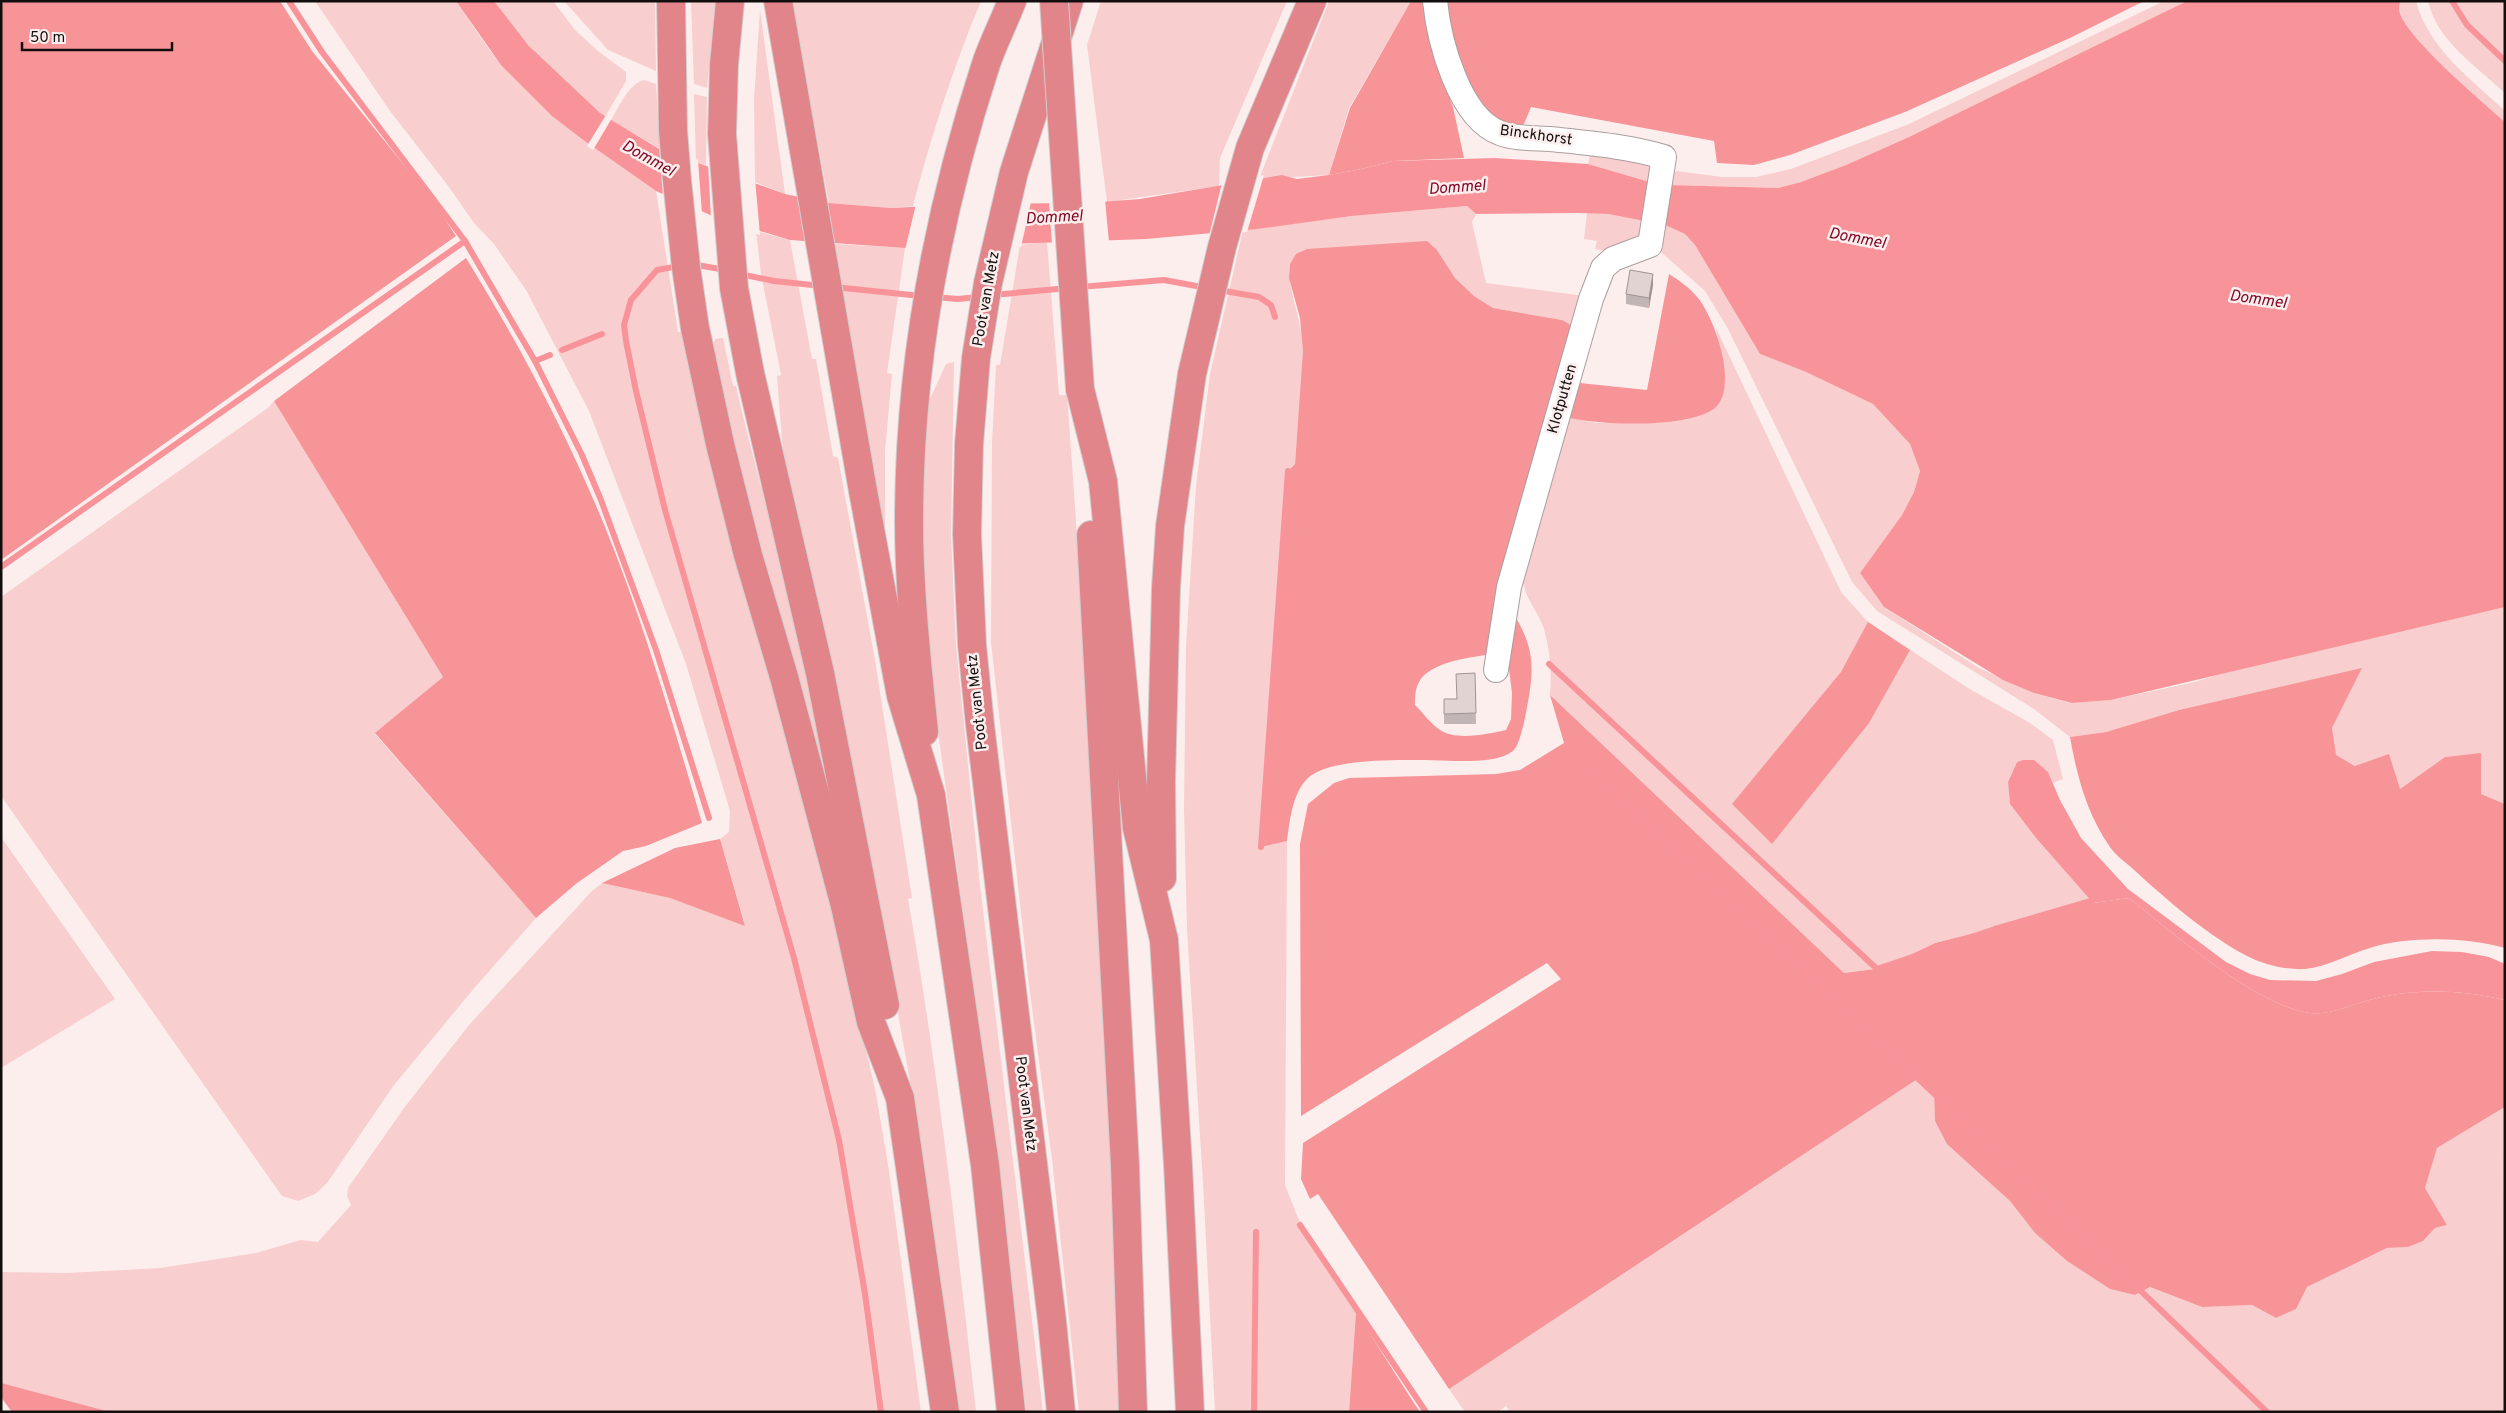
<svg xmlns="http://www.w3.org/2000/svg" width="2506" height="1413" viewBox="0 0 2506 1413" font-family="Overpass,sans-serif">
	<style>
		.green { fill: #f8cece }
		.forest { fill: #f79498 }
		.water { fill: #f89499 }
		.pier { fill: #fdeeee }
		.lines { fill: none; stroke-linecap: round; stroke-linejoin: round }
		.stream { stroke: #f89499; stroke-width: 6 }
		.minor-casing { stroke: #ab9d9d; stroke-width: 26 }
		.highway-casing { stroke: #d0cfcf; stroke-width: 30 }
		.minor { stroke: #fff; stroke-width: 24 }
		.highway { stroke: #e2858a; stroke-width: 28 }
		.highway-bridge-casing { stroke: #d0cfcf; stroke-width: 30; stroke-linecap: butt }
		.highway-bridge { stroke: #e2858a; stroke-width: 28 }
		.wall { fill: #c2b5b5 }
		.shaded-wall { fill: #9e9494 }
		.building { fill: #e2d3d3; stroke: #9e9494 }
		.labels { text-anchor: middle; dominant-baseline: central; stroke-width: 5; stroke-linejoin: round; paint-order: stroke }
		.street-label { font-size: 15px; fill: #130e0e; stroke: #fdeeee }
		.water-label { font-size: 16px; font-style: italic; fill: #830a26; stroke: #fdeeee }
	</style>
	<rect width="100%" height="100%" fill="#fdeeee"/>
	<g class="green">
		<path d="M 315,1 L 456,1 C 471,22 485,47 503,66 C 551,118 599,151 656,191 L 678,332 L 681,332 L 838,925 L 876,1094 L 889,1171 L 921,1412 L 12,1412 L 1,1397 L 1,1272 L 67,1273 L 160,1268 L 256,1253 L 301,1240 L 318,1242 L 351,1205 L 347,1196 L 348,1188 L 404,1108 L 469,1025 L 591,892 L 602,883 L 670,898 L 745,925 L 720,839 L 729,832 L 730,811 L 686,664 L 589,411 L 526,290 L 494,244 L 474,223 L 449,187 L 390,111 Z"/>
		<path d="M 494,1 L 553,1 L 575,30 L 598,51 L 626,72 L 626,81 L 605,117 C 561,87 526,43 494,1 Z"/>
		<polygon points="564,1 655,1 656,71 608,50"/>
		<polygon points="691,1 715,1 707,88 694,84"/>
		<path d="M 791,1 L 981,1 C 953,68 931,136 913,206 L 891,208 L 829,203 Z"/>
		<polygon points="1101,1 1287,1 1220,158 1219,186 1107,202 1087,45"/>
		<polygon points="1329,1 1411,1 1349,108 1329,175 1259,179"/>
		<polygon points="2164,1 2187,1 1909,137 1846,165 1801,182 1778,188 1669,185 1673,173 1677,171 1722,177 1756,177 1791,169 1909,124"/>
		<path d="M 2400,1 L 2416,1 C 2428,48 2471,79 2505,111 L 2505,122 C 2484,103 2400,33 2399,9 C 2399,6 2400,4 2400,1 Z"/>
		<path d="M 2428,1 L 2505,1 L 2505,93 C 2476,66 2437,41 2428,1 Z"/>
		<polygon points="760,10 785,194 755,182 754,100"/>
		<path d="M 644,80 L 656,84 L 660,149 L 611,120 C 620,106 627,85 644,80 Z"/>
		<polygon points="694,94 707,97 706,165 696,162"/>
		<polygon points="1591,150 1654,166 1653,183 1588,164"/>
		<path d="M 1467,206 L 1476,214 L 1472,222 L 1486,283 L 1585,296 L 1575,332 L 1562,320 L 1493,308 L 1474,296 L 1455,278 L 1437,250 L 1290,264 C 1287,294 1303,319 1303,351 C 1303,388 1297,427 1295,464 L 1288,471 L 1261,847 L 1287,841 L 1285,1185 L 1298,1218 L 1356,1312 L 1349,1412 L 1215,1412 L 1203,1183 L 1187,929 L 1184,809 L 1186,647 L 1196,486 L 1210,374 L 1243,230 L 1352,216 Z"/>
		<polygon points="1587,213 1608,214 1650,222 1648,233 1606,251 1595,249 1597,241 1584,239"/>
		<polygon points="1665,225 1685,234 1695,245 1760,354 1806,372 1873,404 1910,444 1920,471 1914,492 1902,515 1860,573 1884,607 1979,668 2034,693 2055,699 2072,703 2111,700 2195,682 2236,669 2505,607 2505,804 2481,794 2481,754 2445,757 2400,789 2335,755 2332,728 2361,669 2179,710 2106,732 2070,737 2034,709 1877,611 1852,582 1727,327 1705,291 1662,253 1659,246"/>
		<path d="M 756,231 L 790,240 L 812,359 L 816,359 L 833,456 L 838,458 L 875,660 L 912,898 L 908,899 C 938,1069 957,1240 976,1412 L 956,1412 L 925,1168 L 894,990 L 784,467 L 777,376 L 781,375 L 761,274 Z"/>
		<path d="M 1047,242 L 1059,395 L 1067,395 C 1092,733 1109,1072 1120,1412 L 1079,1412 L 1052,1159 L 1029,985 L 991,642 L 992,443 L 996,365 L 1000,365 L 1020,245 Z"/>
		<polygon points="835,244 905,248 887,373 892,374 885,451 885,557"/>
		<path d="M 1716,328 L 1841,592 L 1868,622 L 1968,688 L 2030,723 L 2053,740 L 2063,779 L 2053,783 L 2048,772 L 2023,760 L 2017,762 L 2008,782 L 2010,804 L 2036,838 L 2093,903 L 1935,943 L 1883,968 L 1844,973 L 1550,695 C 1552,672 1550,651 1544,629 C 1538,610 1522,596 1523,575 L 1570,418 L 1597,423 L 1687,420 L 1725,385 Z"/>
		<path d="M 723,338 L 733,386 L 736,386 C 758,482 786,576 809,673 C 830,762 845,854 863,944 L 709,359 L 715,339 Z"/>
		<polygon points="954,362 951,535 956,645 980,885 1043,1412 1026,1412 998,1163 926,645 919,538 924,412 946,364"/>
		<polygon points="274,401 443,677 375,734 536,918 476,986 394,1085 327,1183 315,1194 298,1201 282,1196 1,796 1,597 269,407"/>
		<polygon points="1,837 115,999 1,1068"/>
		<polygon points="1919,1078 1934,1093 1935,1121 1980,1173 2010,1201 2035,1233 2067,1261 2110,1289 2135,1295 2150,1287 2202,1307 2252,1305 2276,1318 2296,1309 2307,1287 2387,1248 2408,1247 2423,1241 2435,1228 2447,1225 2425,1188 2437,1148 2503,1108 2505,1412 1510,1412 1506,1406 1498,1412 1465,1412 1449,1389"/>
	</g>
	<g class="forest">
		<polygon points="1,1 280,1 312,51 433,201 456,236 1,560"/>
		<polygon points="1411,1 1425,1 1434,57 1453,107 1464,158 1393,161 1357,170 1329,175 1350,108"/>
		<polygon points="1442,1 2144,1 2072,37 1905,112 1790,155 1754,165 1717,163 1714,141 1531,107 1524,124 1512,129 1491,118 1471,95"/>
		<path d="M 1427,241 L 1437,250 L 1455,278 L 1474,296 L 1493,308 L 1562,320 L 1569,324 L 1575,332 L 1486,655 C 1466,658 1429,663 1419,682 C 1415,689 1415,697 1415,705 C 1423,713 1430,723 1440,730 C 1456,741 1488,734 1506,730 L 1511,719 L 1512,693 L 1509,669 L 1504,658 L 1516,618 C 1534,648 1534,669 1528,702 C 1526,713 1521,742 1514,750 C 1503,760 1480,761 1466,761 C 1431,761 1330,753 1306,780 C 1292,796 1290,820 1287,841 L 1261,847 L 1288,471 L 1295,464 L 1303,351 L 1300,318 L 1289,278 L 1290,264 L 1296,254 L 1307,249 Z"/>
		<path d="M 466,258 C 519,344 567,434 605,527 C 644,623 673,724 702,823 L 646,846 L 623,851 L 577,883 L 536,918 L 375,733 L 443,677 L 274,401 Z"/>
		<path d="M 1669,274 C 1680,281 1690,288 1698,298 C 1715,319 1739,387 1715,408 C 1688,429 1602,425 1570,418 L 1580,383 L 1647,390 Z"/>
		<polygon points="1868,622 1910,650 1869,723 1772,844 1732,804 1841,672"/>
		<path d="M 2362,668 L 2332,728 L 2336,755 L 2355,766 L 2389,754 L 2400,789 L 2445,757 L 2481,753 L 2481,794 L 2505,804 L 2505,948 C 2466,937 2408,936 2370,948 C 2349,954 2327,967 2305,969 C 2287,970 2265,965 2249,957 C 2212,939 2163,897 2132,868 C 2125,862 2115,855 2110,847 C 2087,814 2077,777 2070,737 L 2106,732 L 2179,710 Z"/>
		<path d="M 1550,695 L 1844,973 L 1883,968 L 1935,943 L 2093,903 L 2129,898 C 2170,930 2270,1019 2322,1013 C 2340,1011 2359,1002 2377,998 C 2418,988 2464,990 2505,1000 L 2505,1110 L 2503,1108 L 2437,1148 L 2425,1188 L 2447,1225 L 2435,1228 L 2423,1241 L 2408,1247 L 2387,1248 L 2307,1287 L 2296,1309 L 2276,1318 L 2252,1305 L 2202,1307 L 2150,1287 L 2135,1295 L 2110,1289 L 2067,1261 L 2035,1233 L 2010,1201 L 1947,1144 L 1935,1121 L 1934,1093 L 1919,1078 L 1449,1389 L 1318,1194 L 1310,1199 L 1301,1179 L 1303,1143 L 1561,979 L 1547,963 L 1301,1116 L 1300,844 L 1308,804 L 1334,783 L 1349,778 L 1496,774 L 1520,770 L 1564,743 Z"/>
		<polygon points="720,839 745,926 670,898 602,883 675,848"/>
		<polygon points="1356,1312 1412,1400 1420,1412 1349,1412"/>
		<polygon points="1,1383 110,1412 12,1412 1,1397"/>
	</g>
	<g class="water">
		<path d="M 456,1 L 494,1 L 529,46 L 600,113 L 659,149 L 785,194 L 829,203 L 891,208 L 970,204 L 1085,203 L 1140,199 L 1282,175 L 1297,179 L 1329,175 L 1357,170 L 1393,161 L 1495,158 L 1588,164 L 1653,183 L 1669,185 L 1778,188 L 1801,182 L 1846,165 L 1909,137 L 2187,1 L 2400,1 C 2400,4 2399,6 2399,9 C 2400,33 2484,103 2505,122 L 2505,607 L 2111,700 L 2072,703 L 2034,693 L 2003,680 L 1884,607 L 1860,573 L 1902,515 L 1914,492 L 1920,471 L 1910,444 L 1873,404 L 1806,372 L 1760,354 L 1695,245 L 1685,234 L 1665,225 L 1608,214 L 1578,213 L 1476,214 L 1467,206 L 1352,216 L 1257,229 L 1146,239 L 905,248 L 790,240 L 717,218 L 656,191 L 582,139 L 552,116 L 501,65 Z"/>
		<path d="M 2023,760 L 2034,760 L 2048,772 L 2060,800 L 2081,838 L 2128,889 L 2226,962 L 2250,974 L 2270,980 L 2316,981 L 2342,974 L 2374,962 L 2432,951 L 2462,952 L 2489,957 L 2505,964 L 2505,1000 C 2464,990 2418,988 2377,998 C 2359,1002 2340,1011 2322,1013 C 2270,1019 2170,930 2129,898 L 2093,903 L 2036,838 L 2010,804 L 2008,782 L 2017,762 Z"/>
	</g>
	<g class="pier">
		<polygon points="606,115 612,118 593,150 587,146"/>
		<polygon points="659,145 698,160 702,214 663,197"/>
		<polygon points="708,163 755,179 760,235 711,218"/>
		<polygon points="1264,175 1247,232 1209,236 1222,183"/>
		<polygon points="1105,200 1109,242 1052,244 1049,202"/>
		<polygon points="970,202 1031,202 1021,247 905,250 916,204"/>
	</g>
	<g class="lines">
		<g class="stream">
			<polyline points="289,1 322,52 465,241 535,361 582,455 601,500 656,650 709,818"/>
			<polyline points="2452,1 2467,25 2505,61"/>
			<polyline points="691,264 726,270"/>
			<polyline points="679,266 657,270 631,300 624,325 626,341 636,391 665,510 794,958 839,1140 865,1294 881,1412"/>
			<polyline points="740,274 774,281 822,286"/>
			<polyline points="834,287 921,296"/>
			<polyline points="1080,287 1164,280 1207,288"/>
			<polyline points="1219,290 1259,297 1271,305 1275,317"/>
			<polyline points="993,295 1068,288"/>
			<polyline points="934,297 958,299 978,297"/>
			<polyline points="562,350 602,334"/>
			<polyline points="535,361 550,355"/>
			<polyline points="1,567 465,241"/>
			<polyline points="1549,664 1877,969 1995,929 2091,901"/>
			<polyline points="1587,768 1975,1132 2267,1412"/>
			<polyline points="1261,847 1288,471"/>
			<polyline points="1300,1225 1426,1412"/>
			<polyline points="1254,1412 1256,1232"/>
		</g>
		<g class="minor-casing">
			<path id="minor" d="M 1435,1 C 1439,41 1459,118 1500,133 C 1515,139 1535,138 1550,139 C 1588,143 1627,146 1664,157 L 1650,245 L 1613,259 L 1603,268 L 1591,299 L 1509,587 L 1496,670"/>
		</g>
		<g class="highway-casing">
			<g id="highway">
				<polyline points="671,1 673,130 677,180 686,267 695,328 720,444 748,555 784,677 845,906 871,1022 900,1098 945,1412"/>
				<polyline points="730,1 724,65 722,134 734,288 750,373 820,673 885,1005"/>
				<polyline points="778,1 863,491 901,696 931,795 985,1165 1011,1412"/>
				<polyline points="1080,389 1103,481 1137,828 1164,940 1178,1165 1190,1412"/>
				<polyline points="1091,535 1125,1165 1133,1412"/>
				<path d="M 924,732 C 917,662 909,591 909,521 C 909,365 938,211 986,64 C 993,43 1004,22 1012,1"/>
				<polyline points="1162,878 1161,782 1166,588 1170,526 1192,374 1222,247 1250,148 1312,1"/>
				<polyline points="1061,1412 1052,1321 980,725 972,645 967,534 969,444 976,358 988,283 1014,172 1069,1"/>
			</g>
		</g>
		<use href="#minor" class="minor"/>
		<use href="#highway" class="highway"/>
		<g class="highway-bridge-casing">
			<polyline id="highway-bridge" points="1054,1 1080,389"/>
		</g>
		<use href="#highway-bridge" class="highway-bridge"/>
	</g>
	<g class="wall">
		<polygon points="1653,285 1649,308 1626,304 1626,294"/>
		<polygon points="1475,673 1476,724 1444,724 1444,699 1456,699"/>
	</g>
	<polygon class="shaded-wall" points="1653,274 1653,285 1649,308 1649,298"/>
	<g class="building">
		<polygon points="1630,270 1653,274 1649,298 1626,294"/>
		<polygon points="1475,673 1476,713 1444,714 1444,699 1457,699 1456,674"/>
	</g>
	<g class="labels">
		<g class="street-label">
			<text transform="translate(1536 136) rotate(8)">Binckhorst</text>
			<text transform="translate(987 299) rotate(-80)">Poot van Metz</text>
			<text transform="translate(1563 399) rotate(-74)">Klotputten</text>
			<text transform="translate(978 702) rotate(-96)">Poot van Metz</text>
			<text transform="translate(1025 1104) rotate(83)">Poot van Metz</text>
		</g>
		<g class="water-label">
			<text transform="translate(648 159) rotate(29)">Dommel</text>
			<text transform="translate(1457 188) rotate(-4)">Dommel</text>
			<text transform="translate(1054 218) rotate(-3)">Dommel</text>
			<text transform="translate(1857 239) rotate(11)">Dommel</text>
			<text transform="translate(2258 300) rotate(8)">Dommel</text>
		</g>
	</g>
	<rect width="2506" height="1413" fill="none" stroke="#130e0e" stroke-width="5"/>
	<path d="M22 42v8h150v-8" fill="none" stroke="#130e0e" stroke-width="2.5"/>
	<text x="30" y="42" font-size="15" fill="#130e0e" stroke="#fdeeee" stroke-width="4" paint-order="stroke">50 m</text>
</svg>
